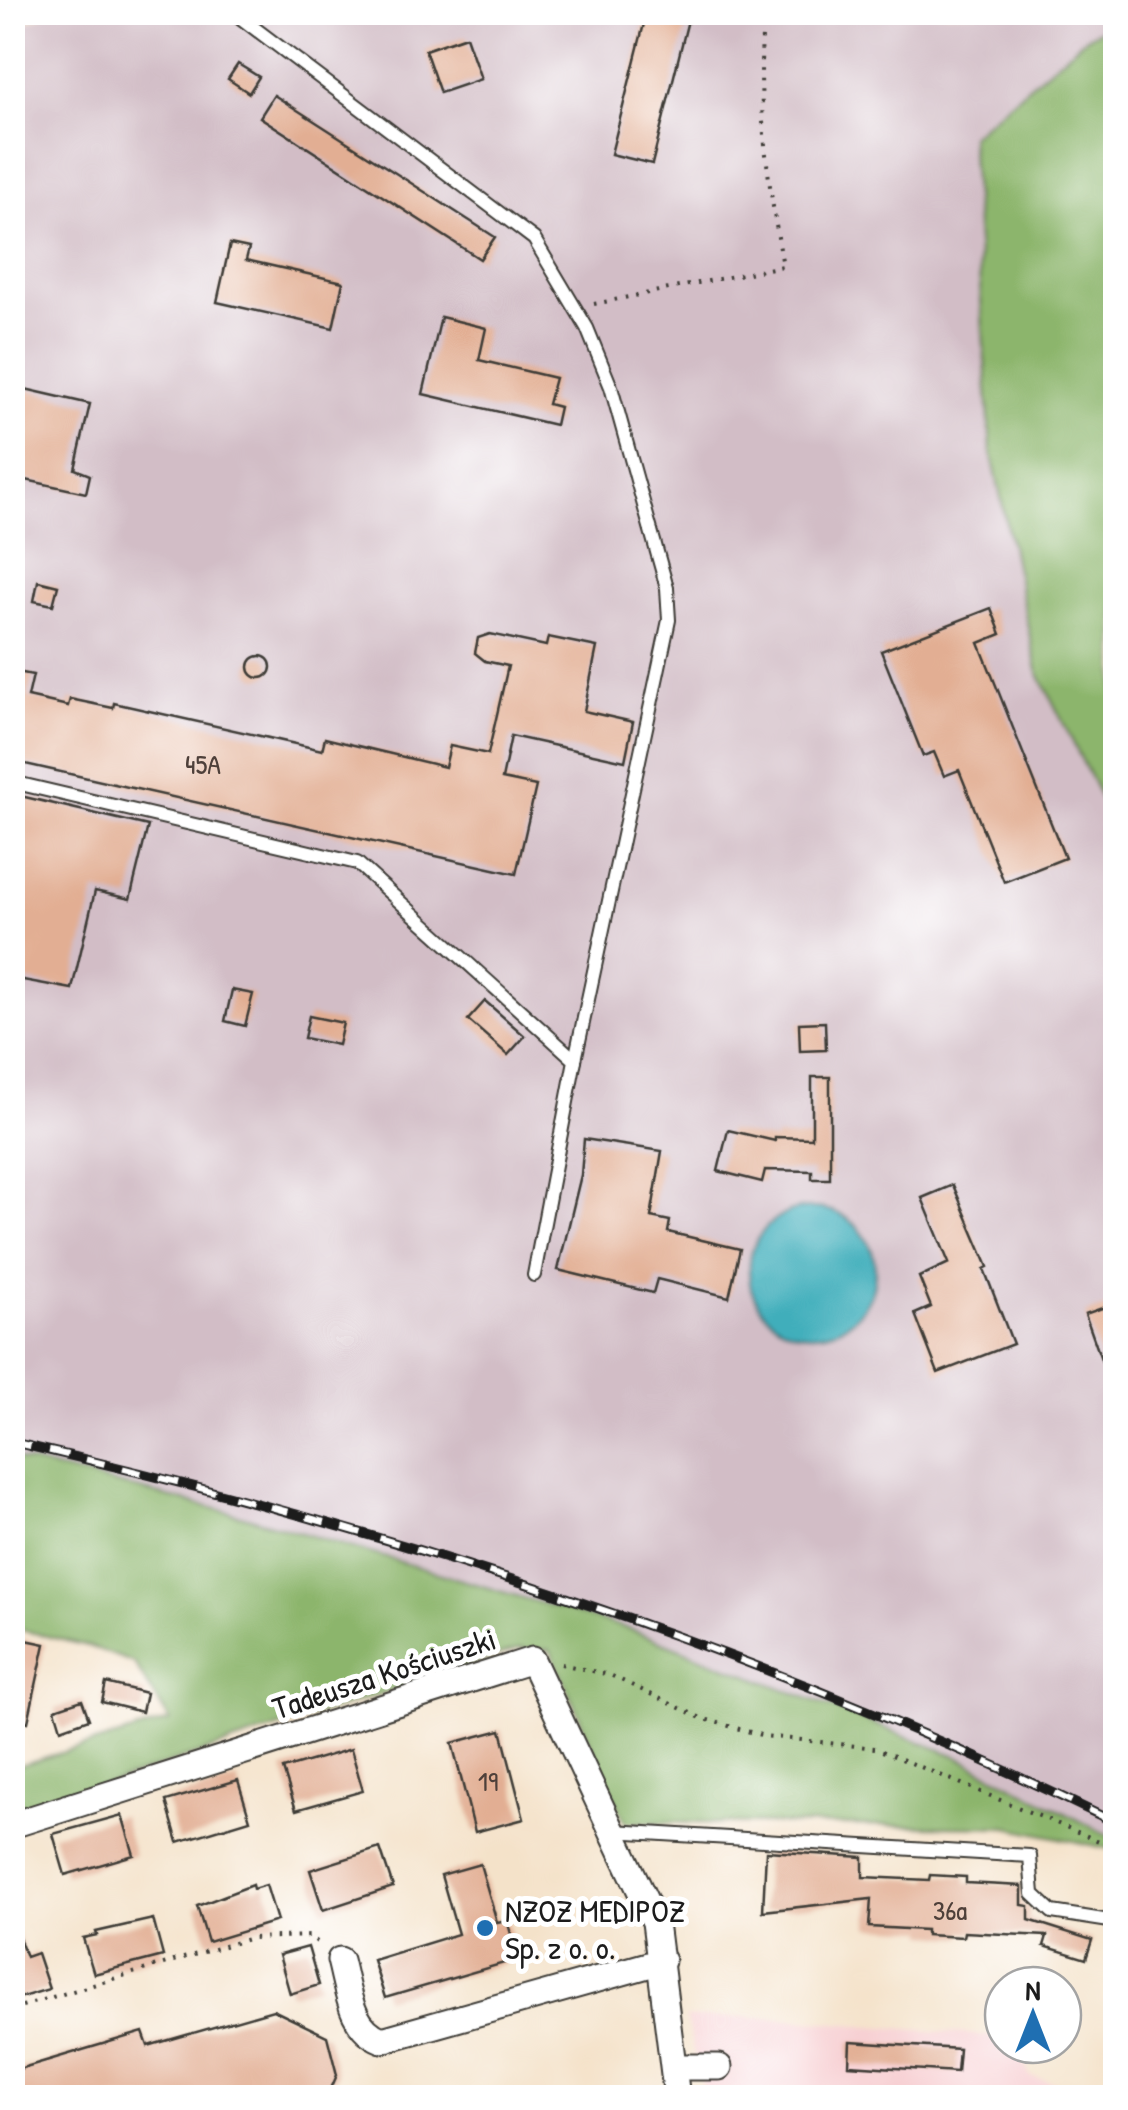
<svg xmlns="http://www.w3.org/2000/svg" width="1128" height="2110" viewBox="0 0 1128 2110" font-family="'Patrick Hand',sans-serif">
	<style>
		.built { fill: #f7cfd2 }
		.industrial { fill: #d2bdc6 }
		.forest { fill: #8cb56c; stroke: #546844; stroke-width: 2.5 }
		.water { fill: #3faebb; stroke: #2e656c; stroke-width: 2.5 }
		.building { fill: #e2ae93 }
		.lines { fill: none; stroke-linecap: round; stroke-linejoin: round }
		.lane-casing { stroke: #3c3a36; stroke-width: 16 }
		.street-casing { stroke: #3c3a36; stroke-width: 29 }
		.path { stroke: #3c3a36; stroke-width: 4; stroke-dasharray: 2.5 8; stroke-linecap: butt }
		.lane { stroke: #fff; stroke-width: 12 }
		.street { stroke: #fff; stroke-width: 25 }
		.rail-casing { stroke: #1c1c1c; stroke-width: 10 }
		.rail { stroke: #fff; stroke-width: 6; stroke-dasharray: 19; stroke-linecap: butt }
		.poi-dot { fill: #1f6fb2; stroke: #fff; stroke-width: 4 }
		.labels { text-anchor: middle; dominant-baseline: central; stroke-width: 10; stroke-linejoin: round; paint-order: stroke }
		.number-label { font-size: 28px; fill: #4e403a }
		.street-label { font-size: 32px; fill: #1c1c1c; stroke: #fff }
		.poi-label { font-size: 32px; fill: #1c1c1c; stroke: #fff; text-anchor: start }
	</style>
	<rect width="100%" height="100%" fill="#fff"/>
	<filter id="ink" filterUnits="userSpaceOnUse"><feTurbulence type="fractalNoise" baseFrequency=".01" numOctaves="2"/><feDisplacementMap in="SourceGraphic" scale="20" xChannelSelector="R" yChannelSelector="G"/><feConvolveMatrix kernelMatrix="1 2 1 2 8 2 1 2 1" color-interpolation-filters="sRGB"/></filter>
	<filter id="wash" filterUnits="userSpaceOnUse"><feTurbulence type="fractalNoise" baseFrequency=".0048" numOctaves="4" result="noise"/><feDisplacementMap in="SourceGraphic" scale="40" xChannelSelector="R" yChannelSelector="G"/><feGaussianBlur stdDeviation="2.25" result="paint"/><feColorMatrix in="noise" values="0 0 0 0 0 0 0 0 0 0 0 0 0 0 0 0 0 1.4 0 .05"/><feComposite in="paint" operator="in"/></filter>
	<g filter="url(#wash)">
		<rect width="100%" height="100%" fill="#f4e2c9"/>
		<polygon class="built" points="760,2017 1003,2037 1003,2045 1016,2045 1030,2076 1101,2097 705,2097 686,2018"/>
		<polygon class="industrial" points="53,12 1115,13 1115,23 1089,35 970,136 991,450 1037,670 1115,827 1115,1839 957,1757 629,1629 244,1516 13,1458 13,28"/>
		<g class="forest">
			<polygon points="1115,23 1115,827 1037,670 991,450 970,136 1089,35"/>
			<polygon points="13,1458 244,1516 629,1629 954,1755 1115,1839 1115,1850 1007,1827 625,1822 550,1650 519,1649 13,1815 13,1767 170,1721 134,1663 91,1647 13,1628"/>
		</g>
		<circle class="water" cx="812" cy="1271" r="63"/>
		<g id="blocks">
			<g class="building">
				<polygon points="647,12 690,12 652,164 611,154"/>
				<polygon points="466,36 481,79 440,93 425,50"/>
				<polygon points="238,64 259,77 249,93 228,79"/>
				<polygon points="274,95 495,237 480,259 260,117"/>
				<polygon points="230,244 249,248 246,260 343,282 333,328 217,302"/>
				<polygon points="441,317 486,328 479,360 555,378 548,404 559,407 555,425 423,394"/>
				<polygon points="12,386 90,404 75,469 90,475 86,493 12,477"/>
				<polygon points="38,581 58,586 53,605 34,601"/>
				<polygon points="991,608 1001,634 979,643 1065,858 1004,882 959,770 944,776 934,752 923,756 881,651"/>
				<polygon points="490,634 546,646 548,637 597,647 584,711 633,722 625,761 511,736 502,779 536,786 516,874 12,761 12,671 33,675 28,697 68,706 70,699 113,708 114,703 322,750 325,738 445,767 450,746 488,754 508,666 485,661 475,653 478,638"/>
				<circle cx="260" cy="667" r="11"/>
				<polygon points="12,794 148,826 130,899 95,891 72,989 12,978"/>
				<polygon points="232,990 253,994 245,1026 225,1021"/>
				<polygon points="485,1001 525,1036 508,1055 468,1020"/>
				<polygon points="309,1016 343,1023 338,1045 304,1038"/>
				<polygon points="825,1022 826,1050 800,1051 799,1023"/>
				<polygon points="812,1077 830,1077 830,1179 812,1179 812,1171 765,1170 762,1182 718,1171 728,1130 775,1141 775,1137 812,1138"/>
				<polygon points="584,1139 662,1151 651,1217 670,1221 668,1232 740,1249 729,1297 657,1279 653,1293 558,1270 581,1175"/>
				<polygon points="953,1185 988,1267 984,1269 1013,1344 938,1373 915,1314 931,1307 919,1277 949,1263 922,1198"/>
				<polygon points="1105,1307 1116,1336 1116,1393 1113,1393 1085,1314"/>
				<polygon points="12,1637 45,1644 28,1722 12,1718"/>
				<polygon points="106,1683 146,1693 142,1712 102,1702"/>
				<polygon points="82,1700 89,1719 61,1729 55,1709"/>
				<polygon points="501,1730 524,1819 475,1832 452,1743"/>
				<polygon points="351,1749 363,1791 296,1810 283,1769"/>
				<polygon points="238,1780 250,1820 178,1842 166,1801"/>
				<polygon points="122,1815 134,1855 65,1875 53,1834"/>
				<polygon points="380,1848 393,1887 323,1910 310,1870"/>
				<polygon points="766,1851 863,1857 863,1877 929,1880 930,1875 966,1877 966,1883 1022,1886 1022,1905 1029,1906 1029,1920 1092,1940 1086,1959 1044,1946 1047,1936 964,1932 963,1937 926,1935 926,1930 869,1927 871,1899 763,1911"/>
				<polygon points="480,1864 497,1922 507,1920 518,1959 385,1998 373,1960 458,1934 441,1875"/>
				<polygon points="252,1885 253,1889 266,1885 277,1921 208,1942 197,1906"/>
				<polygon points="153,1919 163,1956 94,1974 83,1938 97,1935 96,1932"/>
				<polygon points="15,1926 26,1957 37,1953 49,1989 12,2000"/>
				<polygon points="308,1947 319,1985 290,1994 279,1955"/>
				<polygon points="273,2010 327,2036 337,2075 327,2098 12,2098 12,2071 143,2032 148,2046"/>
				<polygon points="850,2042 959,2049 957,2072 849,2065"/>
			</g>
		</g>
	</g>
	<g filter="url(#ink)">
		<use href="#blocks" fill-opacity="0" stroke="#3c3a36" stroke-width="2.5"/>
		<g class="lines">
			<g class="lane-casing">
				<g id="lane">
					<polyline points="233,12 534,239 587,328 611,387 667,588 669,620 575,1060"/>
					<polyline points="12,782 357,863 575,1060 534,1275"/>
					<polyline points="613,1831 1030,1856 1033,1894 1052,1912 1116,1922"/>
				</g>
			</g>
			<g class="street-casing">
				<g id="street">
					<polyline points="12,1825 532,1660 655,1922 677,2098"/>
					<path d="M 340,1960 C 348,1990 350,2028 382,2040 L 662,1961"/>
					<polyline points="674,2067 719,2067"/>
				</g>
			</g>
			<g class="path">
				<path d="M 594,304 L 783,266 C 768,182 755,98 764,12"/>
				<polyline points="561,1664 610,1675 701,1718 764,1736 875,1748 1116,1848"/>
				<polyline points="12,2009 251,1938 310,1936 323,1947"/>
			</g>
			<use href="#lane" class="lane"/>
			<use href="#street" class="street"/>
			<g class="rail-casing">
				<path id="rail" d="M 12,1442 C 395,1530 762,1649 1116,1823"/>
			</g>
			<use href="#rail" class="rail"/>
		</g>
	</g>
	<circle class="poi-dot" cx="485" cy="1928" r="10"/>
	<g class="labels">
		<g class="number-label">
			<text x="203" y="764">45A</text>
			<text x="488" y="1781">19</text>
			<text x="950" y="1910">36a</text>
		</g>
		<g class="street-label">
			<text transform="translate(384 1673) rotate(-18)">Tadeusza Kościuszki</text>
		</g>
		<g class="poi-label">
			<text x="505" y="1910">NZOZ MEDIPOZ<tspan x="505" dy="37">Sp. z o. o.</tspan></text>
		</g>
	</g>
	<rect width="1128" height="2110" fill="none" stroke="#fff" stroke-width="50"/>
	<g transform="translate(1033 2015)"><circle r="48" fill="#ffffff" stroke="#a4a4a4" stroke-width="2.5"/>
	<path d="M0-8L18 38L0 25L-18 38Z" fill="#1f6fb2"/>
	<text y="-15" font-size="28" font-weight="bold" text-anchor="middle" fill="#1c1c1c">N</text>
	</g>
</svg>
